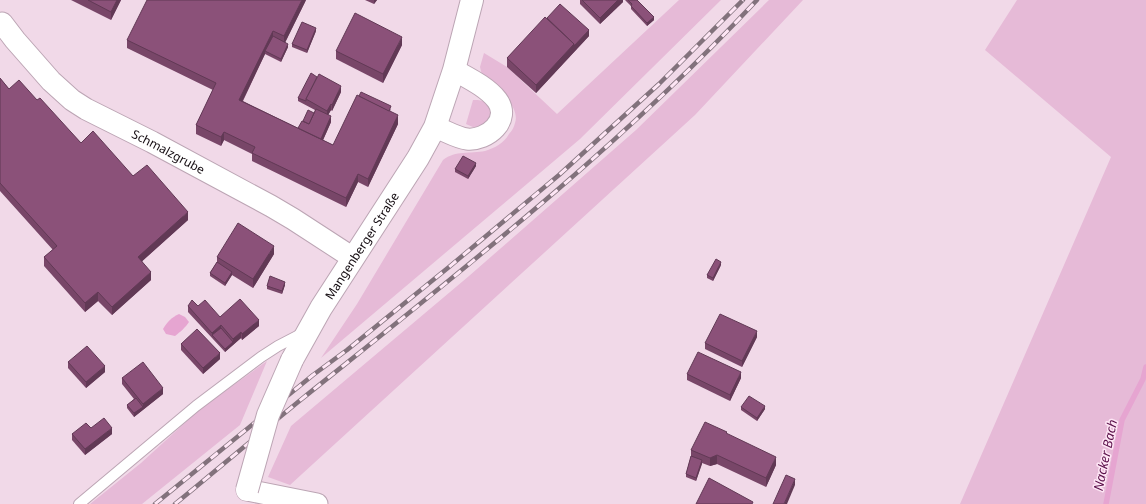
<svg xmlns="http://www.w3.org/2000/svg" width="1146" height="504" viewBox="0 0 1146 504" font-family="'Noto Sans',sans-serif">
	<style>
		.green { fill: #e6bad7 }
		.water { fill: #e6a5d1 }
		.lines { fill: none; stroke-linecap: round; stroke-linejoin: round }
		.stream { stroke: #e6a5d1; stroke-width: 5.5 }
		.lane-casing { stroke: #bca5b4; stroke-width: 12 }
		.street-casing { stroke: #bca5b4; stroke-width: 23 }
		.secondary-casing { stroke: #bca5b4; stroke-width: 24 }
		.lane { stroke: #fff; stroke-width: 10 }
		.street { stroke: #fff; stroke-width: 21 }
		.secondary { stroke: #fff; stroke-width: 22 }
		.rail-casing { stroke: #82727c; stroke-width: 4.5 }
		.rail { stroke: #fee6f5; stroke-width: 3; stroke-dasharray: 9; stroke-linecap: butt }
		.secondary-bridge-casing { stroke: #bca5b4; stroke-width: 24; stroke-linecap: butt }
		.secondary-bridge { stroke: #fff; stroke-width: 22 }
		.wall { fill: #784668 }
		.shaded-wall { fill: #613955 }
		.building { fill: #8b5179; stroke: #613955 }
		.labels { text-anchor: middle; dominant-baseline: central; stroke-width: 3; stroke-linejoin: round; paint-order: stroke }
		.street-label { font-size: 12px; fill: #130b10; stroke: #fee6f5 }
		.water-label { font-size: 13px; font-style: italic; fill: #5a0f49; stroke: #fee6f5 }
	</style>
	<rect width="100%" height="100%" fill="#f1d9e8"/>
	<g class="green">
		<path d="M 679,0 L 721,0 L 580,139 L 321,358 L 357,304 L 443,160 C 456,150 470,154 485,151 C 495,148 504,143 509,134 C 512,131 514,127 515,123 C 521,106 494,85 482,75 L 480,67 L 484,53 L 507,67 L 557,114 Z"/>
		<polygon points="769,0 803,0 695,115 290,485 268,477 291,426 469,276 636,130"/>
		<polygon points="1017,0 1146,0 1146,504 960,504 1111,157 985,50"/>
		<path d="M 473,100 C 490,99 494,110 488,124 L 475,128 L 466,124 Z"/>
		<polygon points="267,361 240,425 142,504 90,504 141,463 200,409"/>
	</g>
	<path class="water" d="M 179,314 L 185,317 L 189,322 C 186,327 180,332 175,336 L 166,334 L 163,329 C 167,322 172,317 179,314 Z"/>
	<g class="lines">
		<polyline class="stream" points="1106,504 1122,420 1143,379 1146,367"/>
		<g class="lane-casing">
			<polyline id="lane" points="79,504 196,406 261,357 278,346 303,333"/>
		</g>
		<g class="street-casing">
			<g id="street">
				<path id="s1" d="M 0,24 L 2,23 L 15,40 L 51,81 L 72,100 L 86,109 L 152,142 L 271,206 L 293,219 L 353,258"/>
				<path d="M 435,127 C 444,130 457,138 467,139 C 487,141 512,120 497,100 C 487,87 468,78 454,70"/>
				<polyline points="247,490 317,504"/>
			</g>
		</g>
		<g class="secondary-casing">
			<g id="secondary">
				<path id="s2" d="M 292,360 L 321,308 L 418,158 L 435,127 L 454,70 L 472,0"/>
			</g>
		</g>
		<use href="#lane" class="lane"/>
		<use href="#street" class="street"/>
		<use href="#secondary" class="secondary"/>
		<g class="rail-casing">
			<g id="rail">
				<polyline points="155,504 313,375 347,350 449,267 559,175 659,84 743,0"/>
				<path d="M 175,504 C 218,469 260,433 303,398 C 460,272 619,148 757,0"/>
			</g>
		</g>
		<use href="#rail" class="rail"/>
		<g class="secondary-bridge-casing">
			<polyline id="secondary-bridge" points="247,490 268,415 292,360"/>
		</g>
		<use href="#secondary-bridge" class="secondary-bridge"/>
	</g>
	<g class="wall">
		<polygon points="71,0 121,0 111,20"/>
		<polygon points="306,0 285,42 288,47 281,62 265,54 243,101 298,128 303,121 314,113 315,110 298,101 298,98 341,92 332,111 331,110 328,115 331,122 323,140 333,145 391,109 390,111 398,124 368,187 358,182 346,207 252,161 252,154 224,140 221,146 196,134 196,125 213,90 127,48 127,40"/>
		<polygon points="365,0 377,0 374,4"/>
		<polygon points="580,0 623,0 623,2 600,24 580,4"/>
		<polygon points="625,0 637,0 654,20 647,26 631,9 631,6"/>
		<polygon points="547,18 589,36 536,93 507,67 507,58"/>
		<polygon points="316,31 307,53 292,47 292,44"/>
		<polygon points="402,45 383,83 336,59 336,51"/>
		<polygon points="0,78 9,89 37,100 81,143 133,176 188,220 142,261 151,280 112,315 98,301 85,312 44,266 44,257 53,250 0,191"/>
		<polygon points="476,166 468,179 455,172 455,169"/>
		<polygon points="274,254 253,288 232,275 225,286 210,276 210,273 217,262 217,257"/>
		<polygon points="721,265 713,281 707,278 707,275"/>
		<polygon points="285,285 282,294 267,289 267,286"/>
		<polygon points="188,306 198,306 220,317 259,326 242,340 241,338 225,352 188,312"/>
		<polygon points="757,337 742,367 705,349 705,343"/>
		<polygon points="181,344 220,359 203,374 181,350"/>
		<polygon points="68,362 105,372 86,388 68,368"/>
		<polygon points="687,374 741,378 730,401 687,380"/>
		<polygon points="122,378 163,394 134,417 127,408 127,405 134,399 122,384"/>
		<polygon points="741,407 765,409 757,421 741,410"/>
		<polygon points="91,428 112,434 85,455 72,440 72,434"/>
		<polygon points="727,434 776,465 766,487 717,464 710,466 702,463 696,481 686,477 686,474 691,456 691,450"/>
	</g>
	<g class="shaded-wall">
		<polygon points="117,0 121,0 111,20 111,12"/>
		<polygon points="302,0 306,0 284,45 284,36"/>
		<polygon points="374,0 377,0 374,4"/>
		<polygon points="618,0 623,0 623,2 600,24 600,18"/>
		<polygon points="654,17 654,20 647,26 647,23"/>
		<polygon points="316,28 316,31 307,53 307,50"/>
		<polygon points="589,30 589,36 536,93 536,85 574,44"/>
		<polygon points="273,31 273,39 265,51 265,54 239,108 239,100"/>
		<polygon points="402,37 402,45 383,83 383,74"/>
		<polygon points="288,44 288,47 281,62 281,59"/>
		<polygon points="341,86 341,92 332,111 332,105"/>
		<polygon points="331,104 331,110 327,117 327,111"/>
		<polygon points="398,115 398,124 368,187 368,179"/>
		<polygon points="331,116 331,122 320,147 320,141"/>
		<polygon points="224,132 224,140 221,146 221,137"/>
		<polygon points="476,163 476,166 468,179 468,176"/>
		<polygon points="358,174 358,182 346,207 346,198"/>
		<polygon points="188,212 188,220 138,265 138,257"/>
		<polygon points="274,246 274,254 253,288 253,279"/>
		<polygon points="721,262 721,265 713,281 713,278"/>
		<polygon points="151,272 151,280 112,315 112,307"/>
		<polygon points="232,272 232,275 225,286 225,283"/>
		<polygon points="285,282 285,285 282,294 282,291"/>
		<polygon points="98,292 98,301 85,312 85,303"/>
		<polygon points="259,320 259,326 242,340 242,334"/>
		<polygon points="221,325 221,331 212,335 212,333"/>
		<polygon points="757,331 757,337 742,367 742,361"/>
		<polygon points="241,332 241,338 225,352 225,349 233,342 233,339"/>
		<polygon points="220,353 220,359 203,374 203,368"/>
		<polygon points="105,366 105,372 86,388 86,382"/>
		<polygon points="741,372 741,378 730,401 730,395"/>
		<polygon points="163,388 163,394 134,417 134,413 143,407 143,404"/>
		<polygon points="765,406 765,409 757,421 757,418"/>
		<polygon points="112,428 112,434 85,455 85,449"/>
		<polygon points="717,455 717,464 710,466 710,458"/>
		<polygon points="776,457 776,465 766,487 766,478"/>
		<polygon points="702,460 702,464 696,481 696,478"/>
		<polygon points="795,479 795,485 787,504 784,504"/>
	</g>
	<g class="building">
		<polygon points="88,0 117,0 111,12"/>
		<polygon points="147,0 302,0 284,36 273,31 239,100 333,145 357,95 398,115 368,179 358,174 346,198 252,153 255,147 224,132 221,137 196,125 216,83 127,40"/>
		<polygon points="582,0 618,0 600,18"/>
		<polygon points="628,0 637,0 654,17 647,23 631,6 632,4"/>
		<polygon points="560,4 589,30 574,46 574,44 547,18"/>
		<polygon points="355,13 402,37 383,74 336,51"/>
		<polygon points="545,17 574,44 536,85 507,58"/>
		<polygon points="302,22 316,28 307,50 292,44"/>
		<polygon points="273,36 288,44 281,59 265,51"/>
		<polygon points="311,73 317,77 306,99 306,101 298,98"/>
		<polygon points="319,74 341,86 332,105 331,104 327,111 306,99"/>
		<polygon points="0,78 9,89 19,80 37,100 40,98 81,143 93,131 133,176 147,165 188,212 138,257 151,272 112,307 98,292 85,303 44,257 57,246 0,183"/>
		<polygon points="361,92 391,106 389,111 359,96"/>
		<polygon points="316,109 331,116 321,139 298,128 302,121 309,124"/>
		<polygon points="308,110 314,113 309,124 303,121"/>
		<polygon points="463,156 476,163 468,176 455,169"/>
		<polygon points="238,223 274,246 253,279 217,257"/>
		<polygon points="716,259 721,262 713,278 707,275"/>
		<polygon points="217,262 232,272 225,283 210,273"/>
		<polygon points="270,276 285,282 282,291 267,286"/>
		<polygon points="240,299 259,320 242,334 241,332 233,339 221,325 212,333 188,306 192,300 198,306 205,300 220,317"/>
		<polygon points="720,314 757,331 742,361 705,343"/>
		<polygon points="221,328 233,342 225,349 212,335"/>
		<polygon points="197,329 220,353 203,368 181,344"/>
		<polygon points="87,346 105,366 86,382 68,362"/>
		<polygon points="698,352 741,372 730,395 687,374"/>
		<polygon points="143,362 163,388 143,404 122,378"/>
		<polygon points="749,396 765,406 757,418 741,407"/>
		<polygon points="136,398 143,407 134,413 127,405"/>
		<polygon points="104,418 112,428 85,449 72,434 86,423 91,428"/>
		<polygon points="705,422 727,432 726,433 776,457 766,478 717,455 710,458 691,450"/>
		<polygon points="691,456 702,460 696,478 686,474"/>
		<polygon points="786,475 795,479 784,504 773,504"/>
		<polygon points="709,478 753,502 752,504 696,504"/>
	</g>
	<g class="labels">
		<g class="street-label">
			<text stroke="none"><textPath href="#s1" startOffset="216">Schmalzgrube</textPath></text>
			<text stroke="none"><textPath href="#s2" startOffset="134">Mangenberger Straße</textPath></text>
		</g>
		<g class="water-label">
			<text transform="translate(1105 455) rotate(-78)">Nacker Bach</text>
		</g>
	</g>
</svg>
